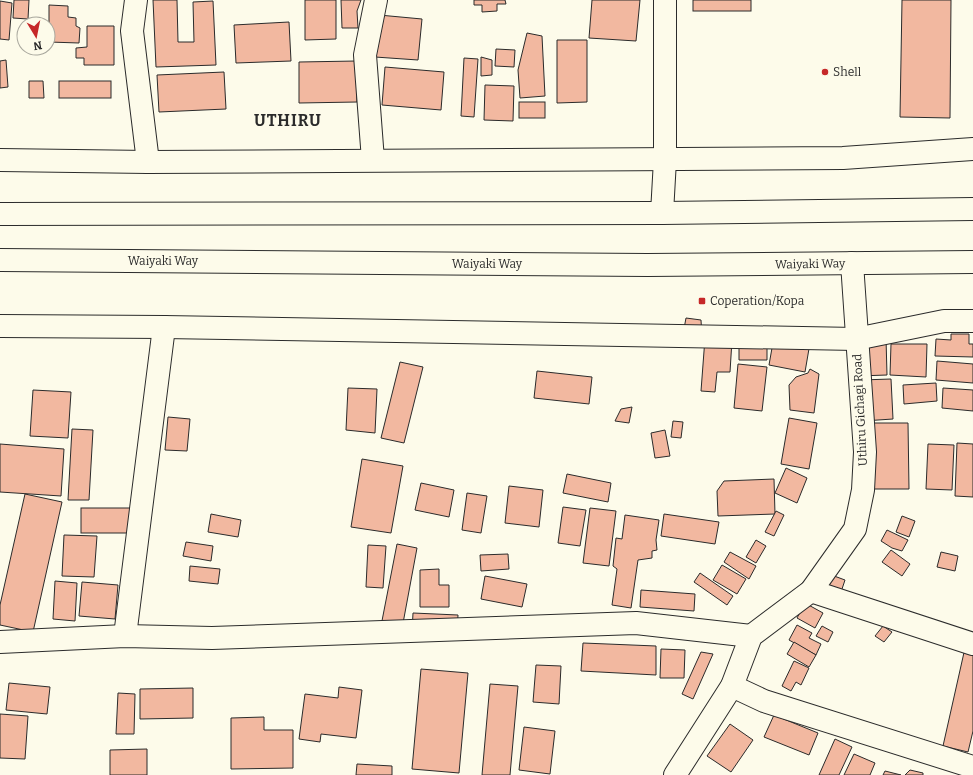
<svg xmlns="http://www.w3.org/2000/svg" width="973" height="775" viewBox="0 0 973 775" font-family="Bitter,serif">
	<style>
		.building { fill: #f2b8a0; stroke: #2b2b2b }
		.lines { fill: none; stroke-linecap: round; stroke-linejoin: round }
		.street-casing { stroke: #2b2b2b; stroke-width: 24 }
		.highway-casing { stroke: #2b2b2b; stroke-width: 24 }
		.street { stroke: #fdfbea; stroke-width: 22 }
		.highway { stroke: #fdfbea; stroke-width: 22 }
		.poi-dot { fill: #c62828; stroke: #fdfbea; stroke-width: 1.5 }
		.labels { text-anchor: middle; dominant-baseline: central; stroke-width: 3; stroke-linejoin: round; paint-order: stroke }
		.poi-label { font-size: 12px; fill: #2b2b2b; stroke: #fdfbea; text-anchor: start }
		.street-label { font-size: 12px; fill: #2b2b2b; stroke: #fdfbea }
		.district-label { font-size: 16px; font-weight: bold; letter-spacing: 1px; fill: #2b2b2b; stroke: #fdfbea }
	</style>
	<rect width="100%" height="100%" fill="#fdfbea"/>
	<g class="building">
		<polygon points="14,0 29,0 28,19 13,18"/>
		<polygon points="153,0 177,0 178,42 194,42 193,2 213,1 216,65 156,67"/>
		<polygon points="305,0 336,0 336,39 305,40"/>
		<polygon points="341,0 361,0 357,11 358,28 342,28"/>
		<polygon points="474,0 505,0 506,4 497,4 497,11 482,12 482,5 474,5"/>
		<polygon points="592,0 640,0 636,41 589,38"/>
		<rect x="693" y="0" width="58" height="11"/>
		<polygon points="902,0 951,0 950,118 900,117"/>
		<polygon points="0,1 12,3 9,40 0,39"/>
		<polygon points="49,5 68,6 68,17 76,18 76,26 80,28 79,43 49,42"/>
		<polygon points="379,15 422,19 418,60 375,57"/>
		<polygon points="289,22 291,61 236,63 234,25"/>
		<polygon points="87,26 114,26 114,65 84,65 84,58 76,58 76,48 87,47"/>
		<polygon points="527,33 542,36 545,96 520,98 518,70"/>
		<polygon points="557,40 587,40 587,102 557,103"/>
		<polygon points="496,49 515,50 514,67 495,66"/>
		<polygon points="481,57 492,60 492,75 481,76"/>
		<polygon points="464,58 478,59 474,117 461,116"/>
		<polygon points="6,60 8,87 0,88 0,61"/>
		<polygon points="356,61 357,102 299,103 299,62"/>
		<polygon points="385,67 444,72 441,110 382,105"/>
		<polygon points="224,72 226,109 159,112 157,75"/>
		<polygon points="29,81 43,81 44,98 29,98"/>
		<rect x="59" y="81" width="52" height="17"/>
		<polygon points="485,85 514,86 513,121 484,120"/>
		<rect x="519" y="102" width="26" height="16"/>
		<polygon points="686,318 701,320 702,337 683,334"/>
		<polygon points="775,331 811,337 805,372 769,365"/>
		<polygon points="951,334 969,334 969,344 973,344 973,357 935,356 936,339 951,340"/>
		<polygon points="705,338 732,340 730,372 717,372 715,392 701,391"/>
		<polygon points="867,338 886,338 887,375 858,376"/>
		<polygon points="739,339 767,340 767,360 739,360"/>
		<polygon points="891,344 927,344 926,377 890,375"/>
		<polygon points="937,361 973,364 973,383 936,380"/>
		<polygon points="400,362 423,367 404,443 381,438"/>
		<polygon points="738,364 767,367 762,411 734,408"/>
		<polygon points="810,369 819,374 814,413 790,410 789,385 796,377 808,373"/>
		<polygon points="537,371 592,377 589,404 534,398"/>
		<polygon points="891,379 893,419 863,421 861,380"/>
		<polygon points="936,383 937,401 904,404 903,385"/>
		<polygon points="348,388 377,389 375,433 346,430"/>
		<polygon points="943,388 973,390 973,411 942,408"/>
		<polygon points="33,390 71,392 68,438 30,436"/>
		<polygon points="632,407 629,423 615,421 621,409"/>
		<polygon points="168,417 190,419 187,451 165,450"/>
		<polygon points="789,418 817,423 809,469 781,464"/>
		<polygon points="673,421 683,422 681,438 671,437"/>
		<polygon points="863,423 908,423 909,489 863,489"/>
		<polygon points="72,429 93,430 89,500 68,500"/>
		<polygon points="665,430 670,456 655,458 651,433"/>
		<polygon points="957,443 973,444 973,497 955,496"/>
		<polygon points="0,444 64,449 61,496 0,492"/>
		<polygon points="928,444 954,445 952,490 926,489"/>
		<polygon points="362,459 403,466 391,533 351,527"/>
		<polygon points="786,468 807,478 797,503 775,493"/>
		<polygon points="567,474 611,483 608,502 563,493"/>
		<polygon points="774,479 775,514 718,516 717,491 724,481"/>
		<polygon points="421,483 454,490 449,517 415,510"/>
		<polygon points="509,486 543,490 539,527 505,523"/>
		<polygon points="467,493 487,496 481,533 462,530"/>
		<polygon points="25,494 62,502 33,632 0,625 0,605"/>
		<polygon points="563,507 586,510 580,546 558,543"/>
		<rect x="81" y="508" width="56" height="25"/>
		<polygon points="590,508 616,511 609,566 583,563"/>
		<polygon points="776,511 784,515 774,536 765,532"/>
		<polygon points="211,514 241,520 238,537 208,532"/>
		<polygon points="664,514 719,522 715,544 661,536"/>
		<polygon points="625,515 659,520 656,540 657,550 652,551 652,558 638,560 631,608 612,605 617,569 613,566 616,538 622,539"/>
		<polygon points="902,516 915,521 909,537 896,532"/>
		<polygon points="887,530 908,540 902,551 892,548 881,541"/>
		<polygon points="64,535 97,536 94,577 62,576"/>
		<polygon points="756,540 766,546 756,563 746,557"/>
		<polygon points="186,542 213,546 211,561 183,556"/>
		<polygon points="397,544 417,548 401,634 380,631"/>
		<polygon points="368,545 386,546 383,588 366,587"/>
		<polygon points="891,550 910,564 902,576 882,562"/>
		<polygon points="730,552 756,566 749,579 724,562"/>
		<polygon points="941,552 958,556 955,571 937,567"/>
		<polygon points="508,554 509,569 481,571 480,555"/>
		<polygon points="722,565 746,579 737,594 713,580"/>
		<polygon points="190,566 220,569 218,584 189,581"/>
		<polygon points="439,569 439,585 449,585 449,607 420,607 420,570"/>
		<polygon points="700,573 733,596 727,605 694,582"/>
		<polygon points="826,573 845,580 841,592 821,585"/>
		<polygon points="485,576 527,584 522,607 481,599"/>
		<polygon points="55,581 77,583 75,621 53,619"/>
		<polygon points="82,582 118,585 115,619 79,616"/>
		<polygon points="641,590 695,594 694,611 640,607"/>
		<polygon points="805,603 823,613 815,628 797,618"/>
		<polygon points="413,613 458,615 457,635 412,632"/>
		<polygon points="797,625 812,633 809,638 821,644 816,655 789,640"/>
		<polygon points="822,626 833,632 828,642 816,636"/>
		<polygon points="883,626 892,632 884,642 875,636"/>
		<polygon points="794,642 816,655 809,667 787,654"/>
		<polygon points="583,643 656,646 656,675 581,671"/>
		<polygon points="965,648 973,653 973,731 968,752 943,746"/>
		<polygon points="661,649 685,650 684,678 660,678"/>
		<polygon points="701,652 713,654 693,699 682,694"/>
		<polygon points="794,661 809,668 801,685 796,682 791,691 782,686"/>
		<polygon points="536,665 561,666 559,704 533,702"/>
		<polygon points="421,669 468,673 459,773 412,769"/>
		<polygon points="9,683 50,687 47,714 6,710"/>
		<polygon points="490,684 518,686 510,775 482,775"/>
		<polygon points="339,687 362,690 356,738 321,734 320,742 299,739 305,694 338,698"/>
		<polygon points="193,688 193,718 140,719 140,689"/>
		<polygon points="118,693 135,694 134,734 116,734"/>
		<polygon points="0,714 28,716 25,759 0,758"/>
		<polygon points="774,715 818,733 809,755 764,737"/>
		<polygon points="264,717 264,730 293,730 293,768 231,769 231,718"/>
		<polygon points="730,724 753,740 731,772 707,756"/>
		<polygon points="524,727 555,731 550,774 519,770"/>
		<polygon points="835,739 852,747 839,775 819,775"/>
		<polygon points="147,749 147,775 110,775 110,750"/>
		<polygon points="854,754 875,763 870,775 844,775"/>
		<polygon points="357,764 392,766 392,775 356,775"/>
		<polygon points="910,770 923,773 923,775 905,775"/>
		<polygon points="885,771 901,775 883,775"/>
	</g>
	<g class="lines">
		<g class="street-casing">
			<g id="street">
				<polyline points="136,0 132,31 148,162"/>
				<polyline points="0,160 148,162 843,158 973,149"/>
				<polyline points="373,160 365,55 376,0"/>
				<polyline points="662,213 665,160 665,0"/>
				<polyline points="0,326 164,327 856,339 944,321 973,321"/>
				<polyline points="811,591 973,644"/>
				<polyline points="125,636 164,327"/>
				<polyline points="0,642 125,636 212,638 636,623 751,636"/>
				<polyline points="732,686 764,701 973,767"/>
				<polyline points="675,775 732,686 751,636 811,591 855,529 863,490 865,452 852,263"/>
			</g>
		</g>
		<g class="highway-casing">
			<g id="highway">
				<polyline points="0,214 662,213 973,209"/>
				<polyline points="0,260 648,265 973,262"/>
			</g>
		</g>
		<use href="#street" class="street"/>
		<use href="#highway" class="highway"/>
	</g>
	<g class="poi-dot">
		<circle cx="825" cy="72" r="4"/>
		<rect x="698" y="297" width="8" height="8" rx="2"/>
	</g>
	<g class="labels">
		<g class="poi-label">
			<text x="833" y="72">Shell</text>
			<text x="710" y="301">Coperation/Kopa</text>
		</g>
		<g class="street-label">
			<text x="163" y="261">Waiyaki Way</text>
			<text x="487" y="264">Waiyaki Way</text>
			<text transform="translate(810 264) rotate(-1)">Waiyaki Way</text>
			<text transform="translate(860 410) rotate(-93)">Uthiru Gichagi Road</text>
		</g>
		<g class="district-label">
			<text x="288" y="120">UTHIRU</text>
		</g>
	</g>
	<g transform="translate(36 36) rotate(170)"><circle r="19" fill="#fdfbea" stroke="#a9a89e"/>
	<path d="M0-3L7 15L0 10L-7 15Z" fill="#c62828"/>
	<text y="-6" font-size="11" font-weight="bold" text-anchor="middle" fill="#2b2b2b">N</text>
	</g>
</svg>
